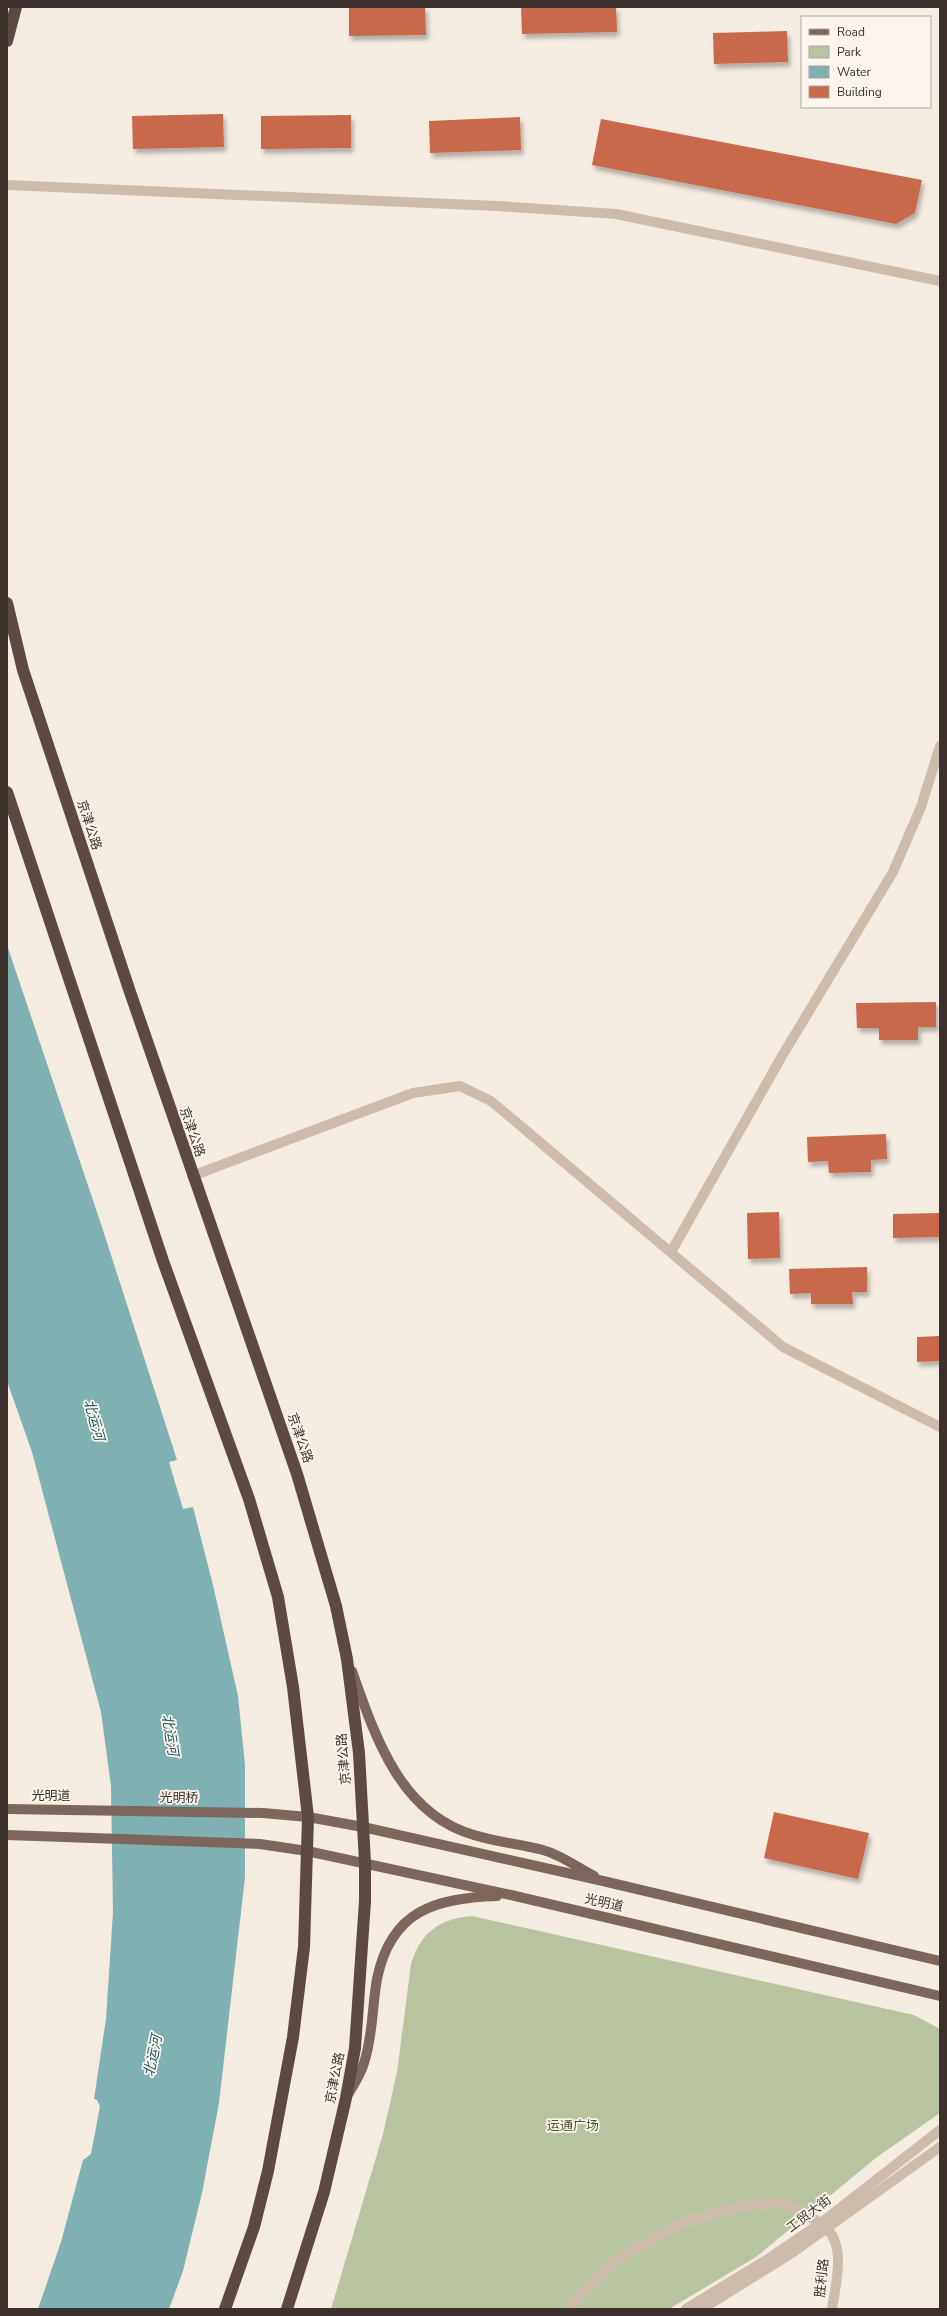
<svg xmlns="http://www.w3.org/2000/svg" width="947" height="2316" viewBox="0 0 947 2316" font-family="'Nunito Sans','Noto Sans SC',sans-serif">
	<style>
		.green { fill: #b8c4a0 }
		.water { fill: #7fb0b2 }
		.building { fill: #c8694b; filter: url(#shadow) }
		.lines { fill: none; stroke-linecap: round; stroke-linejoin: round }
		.minor { stroke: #cdbbac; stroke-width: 10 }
		.major { stroke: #7d675c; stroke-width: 10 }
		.highway { stroke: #5c4a42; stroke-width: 12 }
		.labels { text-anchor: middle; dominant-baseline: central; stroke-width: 3.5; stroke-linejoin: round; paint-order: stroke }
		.street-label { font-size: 13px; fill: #3b302b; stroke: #fbf5ee }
		.park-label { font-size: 13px; fill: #4a5a2e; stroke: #fbf5ee }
		.water-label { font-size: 14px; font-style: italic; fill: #1f5a5e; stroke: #fbf5ee }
	</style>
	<defs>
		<filter id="shadow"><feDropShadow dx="2.5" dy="4.5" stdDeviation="2" flood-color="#0004"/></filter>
	</defs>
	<rect width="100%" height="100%" fill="#f4ebe1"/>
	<path class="green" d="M 472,1916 L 914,2015 L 940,2029 L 940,2113 L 877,2157 L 756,2257 L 669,2309 L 331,2309 L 383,2134 L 397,2072 L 411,1964 C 421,1932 439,1919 472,1916 Z"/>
	<polygon class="water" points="7,945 102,1227 177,1460 169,1462 183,1509 193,1507 213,1585 238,1696 245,1765 245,1877 219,2103 202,2193 183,2271 169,2309 38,2309 61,2242 83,2160 91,2154 100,2106 97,2100 94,2099 106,2019 113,1912 111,1786 101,1712 32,1452 7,1381"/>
	<g class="building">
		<polygon points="349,7 425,7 426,35 349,36"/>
		<polygon points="521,7 616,7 617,32 522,34"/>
		<polygon points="787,31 788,62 714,64 713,33"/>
		<polygon points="223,114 224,147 133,149 132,116"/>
		<polygon points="351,115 351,148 261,149 261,116"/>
		<polygon points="520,117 521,150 430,153 429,121"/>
		<polygon points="601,119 922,180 915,213 896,224 592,165"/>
		<polygon points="936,1002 936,1027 918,1027 918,1040 879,1040 879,1028 857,1028 856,1003"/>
		<polygon points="886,1134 887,1159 871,1160 871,1172 829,1173 828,1161 808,1162 807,1137"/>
		<polygon points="779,1212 780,1258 748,1259 747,1213"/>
		<polygon points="940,1213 940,1237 893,1238 893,1214"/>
		<polygon points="867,1267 867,1292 852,1292 853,1304 811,1304 811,1293 790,1294 789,1269"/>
		<polygon points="940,1336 940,1361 917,1362 917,1337"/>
		<polygon points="774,1812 869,1833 858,1879 764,1858"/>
	</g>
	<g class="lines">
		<g class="minor">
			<polyline points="7,185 497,206 616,214 940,281"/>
			<polyline points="192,1176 413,1093 460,1086 491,1101 783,1347 940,1427"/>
			<polyline points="671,1252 782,1056 893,872 921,807 940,746"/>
			<path d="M 570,2309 L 581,2293 L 622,2256 L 682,2223 L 745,2205 L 783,2203 L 821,2223 C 848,2243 836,2281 832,2309"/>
			<polyline points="686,2309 771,2257 821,2223 940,2130"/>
			<polyline points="702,2309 792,2253 940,2147"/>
		</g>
		<g class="major">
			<path d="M 352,1671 C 375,1736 400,1814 474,1835 C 496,1842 520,1844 543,1850 C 561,1855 577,1867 594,1876"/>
			<polyline points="7,1809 263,1813 308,1817 363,1827 603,1881 940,1961"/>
			<polyline points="7,1835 260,1844 307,1851 511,1895 940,1996"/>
			<path d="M 349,2093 C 354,2084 361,2074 364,2063 C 373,2036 372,2007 377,1979 C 391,1910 436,1898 497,1896"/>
		</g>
		<g class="highway">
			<polyline points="7,41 16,7"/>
			<polyline points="7,603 23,670 130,992 297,1474 336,1606 347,1659 359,1753 365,1862 365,1901 355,2048 346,2098 324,2192 287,2309"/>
			<polyline points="7,792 163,1261 249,1499 278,1597 293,1687 308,1817 304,1947 293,2037 268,2171 254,2227 225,2309"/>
		</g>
	</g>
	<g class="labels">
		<g class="street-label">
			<text transform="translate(89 825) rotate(72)">京津公路</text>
			<text transform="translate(192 1132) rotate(71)">京津公路</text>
			<text transform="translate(300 1438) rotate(71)">京津公路</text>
			<text transform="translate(344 1759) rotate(-95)">京津公路</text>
			<text x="51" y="1796">光明道</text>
			<text transform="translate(179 1798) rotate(1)">光明桥</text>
			<text transform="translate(604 1903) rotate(13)">光明道</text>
			<text transform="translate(335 2078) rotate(-79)">京津公路</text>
			<text transform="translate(809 2214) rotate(-37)">工贸大街</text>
			<text transform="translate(822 2278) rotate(-84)">胜利路</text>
		</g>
		<g class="park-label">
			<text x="573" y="2126">运通广场</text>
		</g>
		<g class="water-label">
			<text transform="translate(94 1420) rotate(74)">北运河</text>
			<text transform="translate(170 1735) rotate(81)">北运河</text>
			<text transform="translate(153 2056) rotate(-78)">北运河</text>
		</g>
	</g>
	<rect width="947" height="2316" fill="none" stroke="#3b302b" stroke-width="16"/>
	<rect x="801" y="16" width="130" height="92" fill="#fbf5ee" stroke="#aea6a0"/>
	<rect x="809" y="29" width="20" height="6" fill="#7d675c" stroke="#aea6a0"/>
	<text x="837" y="36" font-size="12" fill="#3b302b">Road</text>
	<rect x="809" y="46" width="20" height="12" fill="#b8c4a0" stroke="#aea6a0"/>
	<text x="837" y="56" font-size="12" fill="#3b302b">Park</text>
	<rect x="809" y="66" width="20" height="12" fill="#7fb0b2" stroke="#aea6a0"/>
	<text x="837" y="76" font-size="12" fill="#3b302b">Water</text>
	<rect x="809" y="86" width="20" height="12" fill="#c8694b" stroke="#aea6a0"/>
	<text x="837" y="96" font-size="12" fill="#3b302b">Building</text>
</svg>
